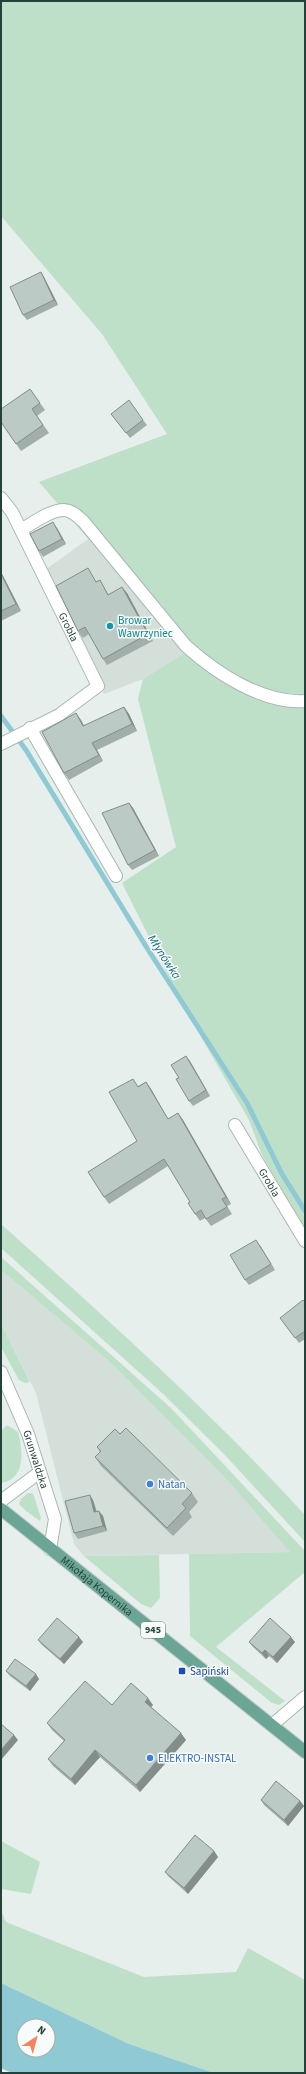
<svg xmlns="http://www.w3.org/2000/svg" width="306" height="2074" viewBox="0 0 306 2074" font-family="'Source Sans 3',sans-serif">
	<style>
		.built { fill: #d4dfda }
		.green { fill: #bfe0c8 }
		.water { fill: #8ec9d4; fill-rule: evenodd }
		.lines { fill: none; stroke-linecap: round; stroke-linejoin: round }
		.stream { stroke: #8ec9d4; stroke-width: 5 }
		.minor-casing { stroke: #a8b8b2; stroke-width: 14 }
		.major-casing { stroke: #c2cac8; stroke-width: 14 }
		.minor { stroke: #fff; stroke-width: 12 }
		.major { stroke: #6aa596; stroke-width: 12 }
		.wall { fill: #a1aea9 }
		.shaded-wall { fill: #838d89 }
		.building { fill: #bbcac4; stroke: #838d89 }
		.culture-dot { fill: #0f9aa8; stroke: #f7fbf9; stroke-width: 1.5 }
		.shop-dot { fill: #3f7fe0; stroke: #f7fbf9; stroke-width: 1.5 }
		.transit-dot { fill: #1a4fb4; stroke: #f7fbf9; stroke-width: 1.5 }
		.labels { text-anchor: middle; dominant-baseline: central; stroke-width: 3; stroke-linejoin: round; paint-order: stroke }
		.shield { fill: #f7fbf9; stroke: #637a73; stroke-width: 1 }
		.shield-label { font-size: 10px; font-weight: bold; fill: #24423a }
		.culture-label { font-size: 11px; fill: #0d838f; stroke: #f7fbf9; text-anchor: start }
		.street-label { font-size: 11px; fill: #24423a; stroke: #f7fbf9 }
		.shop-label { font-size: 11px; fill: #366cbe; stroke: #f7fbf9; text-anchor: start }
		.transit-label { font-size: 11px; fill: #164399; stroke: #f7fbf9; text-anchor: start }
		.water-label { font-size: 12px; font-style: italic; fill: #1c6f80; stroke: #f7fbf9 }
	</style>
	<rect width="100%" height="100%" fill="#e6efeb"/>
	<g class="built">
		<polygon points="88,539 186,652 143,679 104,694 45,570"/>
		<polygon points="1,1270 111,1363 228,1481 291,1552 84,1556 74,1544 36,1393 1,1324"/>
	</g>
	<g class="green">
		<polygon points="1,1 305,1 305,1231 262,1155 249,1120 186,1011 122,883 176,847 138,699 143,679 186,652 39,482 167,434 102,334 1,216"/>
		<path d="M 1,1224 C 106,1318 210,1411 305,1515 L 305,1542 L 223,1453 L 161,1392 L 1,1248 Z"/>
		<polygon points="1,1257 171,1408 305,1551 305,1572 216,1647 285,1701 279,1705 272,1703 190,1636 189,1554 290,1552 228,1481 111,1363 1,1270"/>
		<polygon points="1,1324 30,1382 25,1383 19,1380 1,1347"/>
		<path d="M 7,1425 L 18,1432 C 23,1451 26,1479 1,1483 L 1,1431 Z"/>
		<polygon points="28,1493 32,1493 34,1496 41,1518 40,1521 26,1511 19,1504 21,1499"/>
		<polygon points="159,1555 160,1598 151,1608 141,1604 84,1556"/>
		<polygon points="1,1841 40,1862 31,1894 1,1889"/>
		<polygon points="1,1910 6,1922 144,1977 236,1972 248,1948 305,1980 305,2073 214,2073 129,2044 1,1983"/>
	</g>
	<path class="water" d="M 1,1983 L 129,2044 L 214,2073 L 12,2073 L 1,2068 ZM 24,2026 L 48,2026 L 48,2050 L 24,2050 Z"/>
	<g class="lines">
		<polyline class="stream" points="1,716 26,750 147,948 247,1103 282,1174 305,1211"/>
		<g class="minor-casing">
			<g id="minor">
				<path id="s1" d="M 1,498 L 12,512 L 98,686 L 59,715 L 1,744"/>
				<path d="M 21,530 C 33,523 50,510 64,510 C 72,510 78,517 83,521 L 186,646 C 216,673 263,704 305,701"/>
				<polyline points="30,728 116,876"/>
				<path id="s2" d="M 235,1125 L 305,1241"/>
				<path id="s3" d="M 1,1372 L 28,1434 L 55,1519 L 50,1549"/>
				<polyline points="1,1501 40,1472"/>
				<polyline points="272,1725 305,1697"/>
			</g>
		</g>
		<g class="major-casing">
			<g id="major">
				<path id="s4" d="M 1,1509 L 305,1752"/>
			</g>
		</g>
		<use href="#minor" class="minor"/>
		<use href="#major" class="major"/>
	</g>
	<g class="wall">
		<polygon points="44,277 58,305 27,320 23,315"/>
		<polygon points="30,389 45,410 37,416 49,433 21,451 1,422"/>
		<polygon points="111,414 143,420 147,425 130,438"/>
		<polygon points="57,528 66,544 43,557 39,551"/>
		<polygon points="1,572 21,611 1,621"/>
		<polygon points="92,575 96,582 104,587 108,594 127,593 153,641 107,665 103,659 89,634 83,638 78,631"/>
		<polygon points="124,707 129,714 137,731 97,750 103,761 69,780 64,773 76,713 84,726"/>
		<polygon points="129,803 133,808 159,856 132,870 128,865"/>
		<polygon points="186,1056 210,1096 193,1106 189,1101 179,1078"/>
		<polygon points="146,1082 151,1089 168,1119 178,1113 183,1120 231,1204 227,1206 232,1214 211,1226 205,1218 200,1221 195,1214 190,1202 168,1166 109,1204 104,1197 137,1141 138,1086"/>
		<polygon points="260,1245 275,1270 249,1285 245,1280"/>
		<polygon points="305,1302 305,1339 299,1343 284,1323"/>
		<polygon points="97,1447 192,1493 198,1502 189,1512 192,1517 173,1536 101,1466 95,1457 100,1452"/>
		<polygon points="93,1500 97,1512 103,1516 107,1531 78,1539 74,1533"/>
		<polygon points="38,1640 83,1642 64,1664 42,1645"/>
		<polygon points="249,1642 295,1642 277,1663 269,1656 266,1659 253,1647"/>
		<polygon points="6,1671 39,1679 30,1691 10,1676"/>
		<polygon points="112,1705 153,1705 151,1707 186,1740 140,1792 100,1757 75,1785 53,1766 48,1759 64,1741 52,1730 47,1723"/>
		<polygon points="261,1800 300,1801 304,1806 288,1826 264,1805"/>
		<polygon points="214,1851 218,1857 188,1894 169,1877 165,1872"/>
	</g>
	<g class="shaded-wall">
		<polygon points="41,272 44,277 58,305 54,300"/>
		<polygon points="53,522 57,528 66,544 62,539"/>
		<polygon points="1,572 21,611 16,604 1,574"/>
		<polygon points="122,587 127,593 153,641 148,634"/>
		<polygon points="124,707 129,714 137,731 132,724"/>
		<polygon points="76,713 81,720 88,733 83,726"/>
		<polygon points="92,743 97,750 103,761 99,755"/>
		<polygon points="129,803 133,808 159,856 155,850"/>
		<polygon points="186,1056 190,1061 210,1096 206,1090"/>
		<polygon points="146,1082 151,1089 172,1126 168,1119"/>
		<polygon points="178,1113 183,1120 231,1204 226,1197"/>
		<polygon points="90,1495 93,1500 98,1518 94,1512"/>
		<polygon points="99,1511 103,1516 107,1531 103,1526"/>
		<polygon points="79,1637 83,1642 64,1664 60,1659"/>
		<polygon points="291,1637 295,1642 277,1663 273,1657"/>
		<polygon points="265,1650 269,1656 266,1659 262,1653"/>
		<polygon points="36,1674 39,1679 30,1691 26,1686"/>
		<polygon points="148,1698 153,1705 150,1708 145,1702"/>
		<polygon points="181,1733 186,1740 140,1792 136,1785"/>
		<polygon points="14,1735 18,1740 1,1760 1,1750"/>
		<polygon points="95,1750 100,1757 75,1785 71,1779"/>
		<polygon points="300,1801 304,1806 288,1826 284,1820"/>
		<polygon points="214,1851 218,1857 188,1894 184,1888"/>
	</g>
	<g class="building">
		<polygon points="41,272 54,300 23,315 10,287"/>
		<polygon points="30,389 40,403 32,409 43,425 16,444 1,422 1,409"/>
		<polygon points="129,400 143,420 126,433 111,414"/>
		<polygon points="53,522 62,539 39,551 30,534"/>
		<polygon points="88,568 96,582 100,580 108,595 122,587 148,634 103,659 85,627 78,631 56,586"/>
		<polygon points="1,574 16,604 1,611"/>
		<polygon points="124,707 132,724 92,743 99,755 64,773 42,732 76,713 83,726"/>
		<polygon points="129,803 155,850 128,865 102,813"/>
		<polygon points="186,1056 206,1090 189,1101 176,1079 179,1078 171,1065"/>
		<polygon points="133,1079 138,1087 146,1082 168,1119 178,1113 226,1197 222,1199 227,1207 206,1219 201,1210 195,1214 188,1203 190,1202 164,1159 104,1197 88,1172 137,1141 109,1092"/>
		<polygon points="256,1240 271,1264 245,1280 230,1255"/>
		<polygon points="303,1300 305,1302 305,1331 295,1338 280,1318"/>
		<polygon points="126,1428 192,1493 182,1504 186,1508 167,1528 95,1457 101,1451 97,1447 115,1429 120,1434"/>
		<polygon points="90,1495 94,1512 99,1511 103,1526 74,1533 65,1501"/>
		<polygon points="57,1618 79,1637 60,1659 38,1640"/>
		<polygon points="270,1618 291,1637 273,1657 265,1650 262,1653 249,1642"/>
		<polygon points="15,1659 36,1674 26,1686 6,1671"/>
		<polygon points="85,1681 112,1705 131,1683 148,1698 145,1702 181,1733 136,1785 95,1750 71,1779 48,1759 65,1740 47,1723"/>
		<polygon points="1,1724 14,1735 1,1750"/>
		<polygon points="276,1781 300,1801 284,1820 261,1800"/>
		<polygon points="195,1835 214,1851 184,1888 165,1872"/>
	</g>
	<circle class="culture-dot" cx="110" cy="626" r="4"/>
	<g class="shop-dot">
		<circle cx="150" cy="1484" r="4"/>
		<circle cx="150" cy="1758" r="4"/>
	</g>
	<rect class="transit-dot" x="178" y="1667" width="8" height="8" rx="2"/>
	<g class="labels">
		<rect class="shield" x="141" y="1622" width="24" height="16" rx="3"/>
		<g class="shield-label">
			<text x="153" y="1630">945</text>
		</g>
		<g class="culture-label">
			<text x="118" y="620">Browar<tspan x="118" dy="13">Wawrzyniec</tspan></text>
		</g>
		<g class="street-label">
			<text stroke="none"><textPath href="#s1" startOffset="146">Grobla</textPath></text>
			<text stroke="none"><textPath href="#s2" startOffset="67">Grobla</textPath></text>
			<text stroke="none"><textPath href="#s3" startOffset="94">Grunwaldzka</textPath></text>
			<text stroke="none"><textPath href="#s4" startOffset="123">Mikołaja Kopernika</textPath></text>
		</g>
		<g class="shop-label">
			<text x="158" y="1484">Natan</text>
			<text x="158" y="1758">ELEKTRO-INSTAL</text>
		</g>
		<g class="transit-label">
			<text x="190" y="1671">Sapiński</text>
		</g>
		<g class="water-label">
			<text transform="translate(164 957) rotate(57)">Młynówka</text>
		</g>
	</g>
	<rect width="306" height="2074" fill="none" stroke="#24423a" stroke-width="4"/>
	<g transform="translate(36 2038) rotate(36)"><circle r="19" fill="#f7fbf9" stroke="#a3b1ad"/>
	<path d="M0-3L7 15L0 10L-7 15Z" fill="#f4845f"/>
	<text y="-6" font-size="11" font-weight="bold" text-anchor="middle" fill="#24423a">N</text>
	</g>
</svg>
